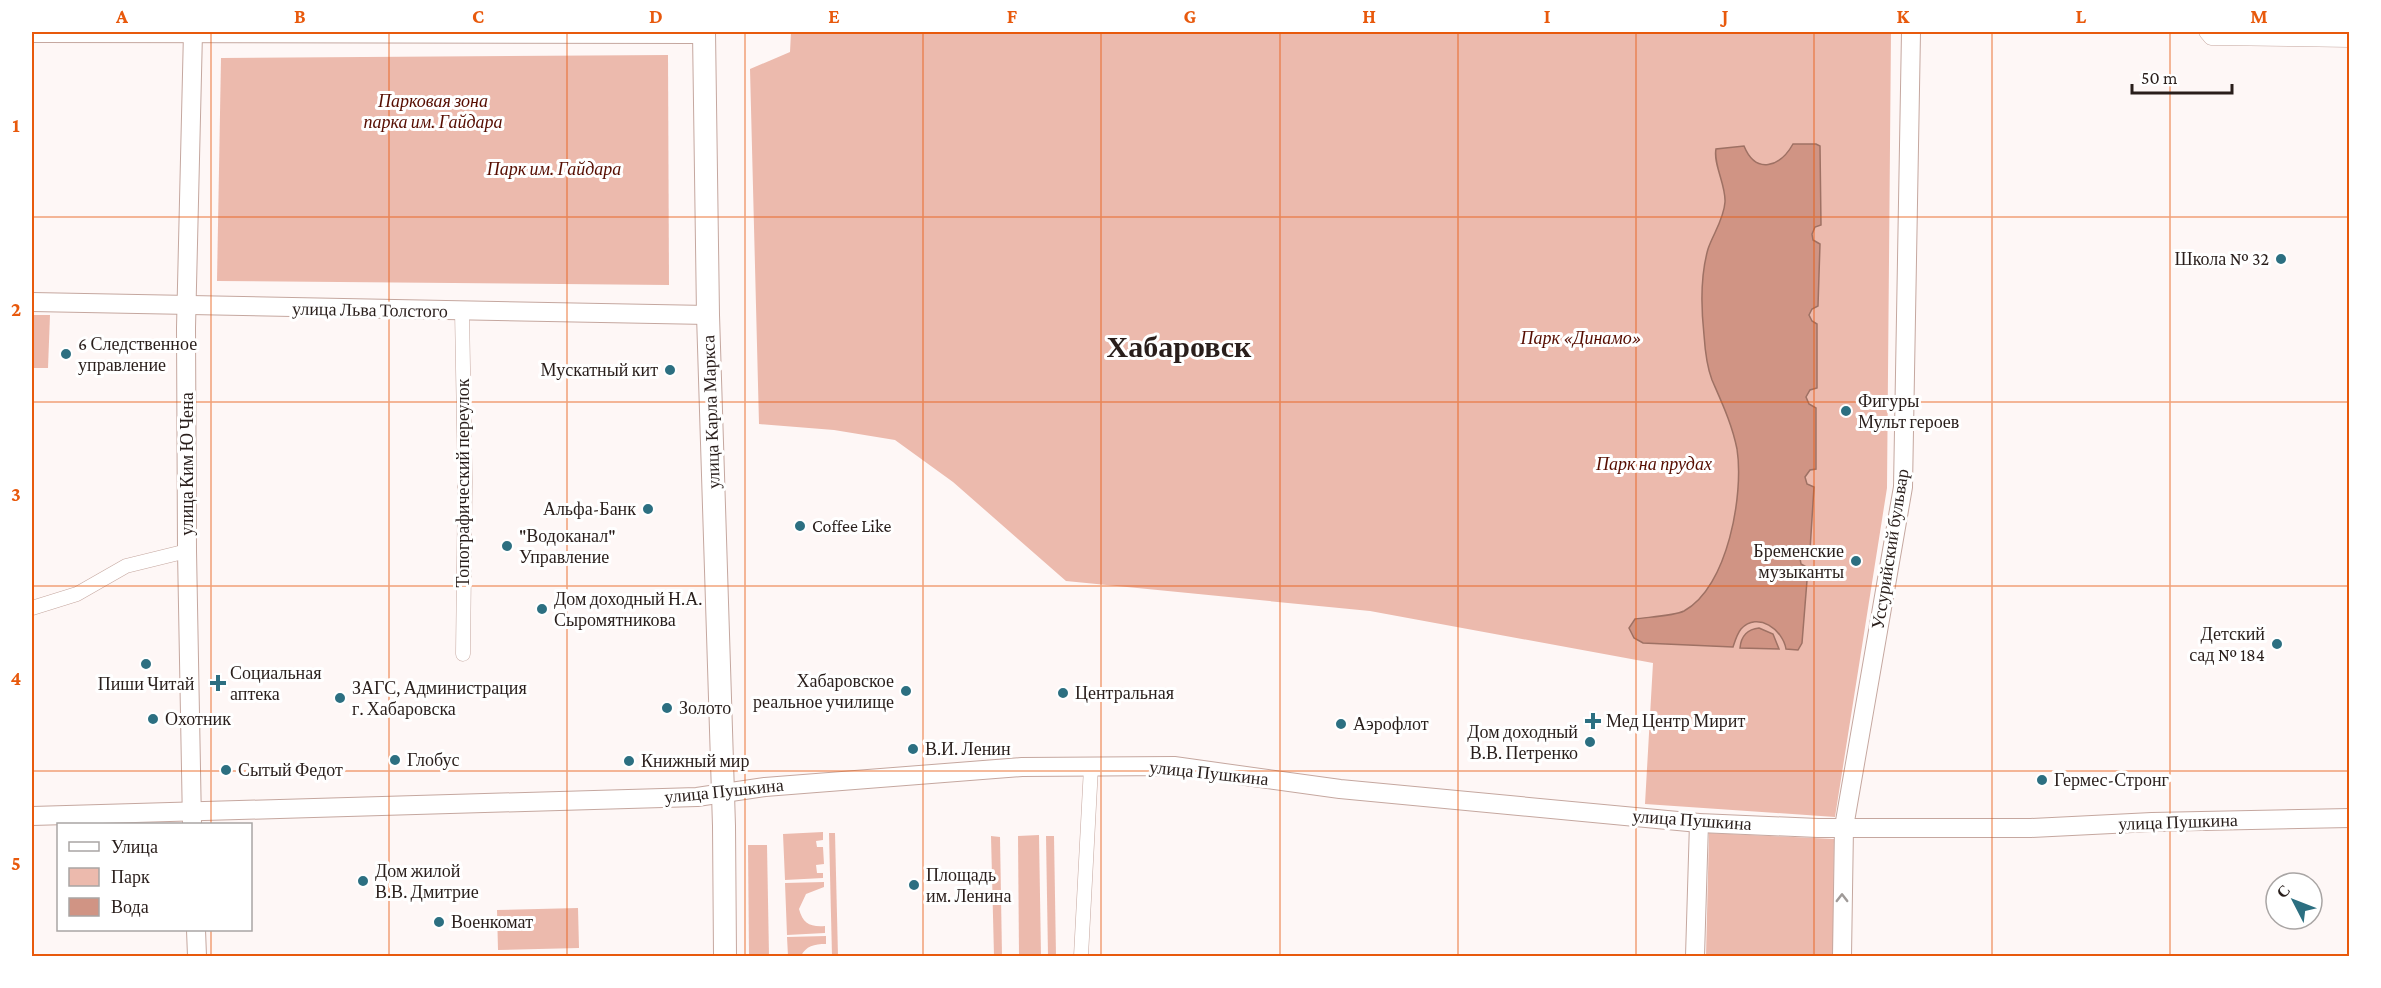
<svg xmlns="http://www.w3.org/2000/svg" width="2381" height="988" viewBox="0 0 2381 988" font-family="'Crimson Pro',serif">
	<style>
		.green { fill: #ecbaad }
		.water { fill: #d09484; stroke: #9e7164; stroke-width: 1.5 }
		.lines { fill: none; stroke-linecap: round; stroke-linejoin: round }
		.minor-casing { stroke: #c5a79f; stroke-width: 15 }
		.tertiary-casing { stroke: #c5a79f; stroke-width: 20 }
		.primary-casing { stroke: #c5a79f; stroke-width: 24 }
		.minor { stroke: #fff; stroke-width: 14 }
		.tertiary { stroke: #fff; stroke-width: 18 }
		.primary { stroke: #fff; stroke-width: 22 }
		.oneway { stroke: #9f9a98 }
		.grid { fill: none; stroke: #e8590c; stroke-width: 1.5; stroke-opacity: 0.55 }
		.poi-dot { fill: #2c6f81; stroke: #fff; stroke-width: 2 }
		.labels { text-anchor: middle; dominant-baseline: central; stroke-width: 6; stroke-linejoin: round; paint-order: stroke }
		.park-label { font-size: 18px; font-style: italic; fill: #560d00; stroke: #fff }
		.poi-label { font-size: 18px; fill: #291e1b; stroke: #fff; text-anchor: start }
		.street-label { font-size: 18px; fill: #291e1b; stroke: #fff }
		.town-label { font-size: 30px; font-weight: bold; fill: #291e1b; stroke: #fff }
		.neatline { fill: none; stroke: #e8590c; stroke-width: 2 }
		.grid-label { font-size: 20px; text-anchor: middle; font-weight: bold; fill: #e8590c }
	</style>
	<rect width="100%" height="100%" fill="#fef7f6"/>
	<g class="green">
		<polygon points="791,32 1891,32 1887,488 1835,817 1645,804 1653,663 1370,611 1066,581 953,482 895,440 834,430 759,424 750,69 790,52"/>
		<polygon points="668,55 669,285 217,281 221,58"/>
		<polygon points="32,315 50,315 48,368 32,368"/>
		<polygon points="823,832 823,840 816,841 817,847 823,847 824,864 816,865 817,873 823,873 823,878 785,880 783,834"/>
		<polygon points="829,833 835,833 838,956 832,956"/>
		<polygon points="1709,833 1834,839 1833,956 1706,956"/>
		<polygon points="1039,835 1041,956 1019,956 1018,836"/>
		<polygon points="991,836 1000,837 1002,956 994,956"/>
		<polygon points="1046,836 1054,836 1056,956 1048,956"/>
		<polygon points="748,845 767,845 769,956 749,956"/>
		<path d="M 824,882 L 824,887 L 806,894 L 799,909 C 803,924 810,927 825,926 L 825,933 L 787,935 L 785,883 Z"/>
		<polygon points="578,908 579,948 498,950 497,910"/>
		<path d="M 826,936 L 826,944 C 814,944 806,946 801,956 L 788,956 L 787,937 Z"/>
	</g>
	<g class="water">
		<path d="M 1793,144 L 1816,144 L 1820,146 L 1821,225 L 1815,227 L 1812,234 L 1813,240 L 1820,244 L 1818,306 L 1812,309 L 1809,315 L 1812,321 L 1817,324 L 1817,388 L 1810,390 L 1806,397 L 1809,404 L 1816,408 L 1816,469 L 1810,470 L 1805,477 L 1807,484 L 1814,487 L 1810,550 L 1803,552 L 1800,558 L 1801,564 L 1808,568 L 1802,643 L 1798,650 L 1786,649 C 1783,630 1758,611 1741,629 C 1737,634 1735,641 1733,647 L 1643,643 L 1634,638 L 1629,628 L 1635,619 C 1648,617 1674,616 1684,611 C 1728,587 1744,494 1737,449 C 1732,424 1722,403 1712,380 C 1707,367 1705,350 1704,335 C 1701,307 1700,277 1708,249 C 1713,234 1724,219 1725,202 C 1726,185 1713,164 1716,149 L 1744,146 C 1756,175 1780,167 1793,144 Z"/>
		<path d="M 1759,628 L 1773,634 L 1779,649 L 1740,648 C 1741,636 1748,629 1759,628 Z"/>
	</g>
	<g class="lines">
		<g class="minor-casing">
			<g id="minor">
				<polyline points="2206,32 2211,38 2350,40"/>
				<polyline points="462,311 465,482 463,654"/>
				<polyline points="32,608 77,594 126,566 187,551"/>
				<polyline points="1081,956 1091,767"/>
			</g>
		</g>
		<g class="tertiary-casing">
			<g id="tertiary">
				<polyline points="32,33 704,34"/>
				<polyline points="32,302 708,315"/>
				<polyline points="32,816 697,797 765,787 1022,767 1174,766 1340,789 1699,823 1818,828 2031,828 2152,822 2350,818"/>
				<polyline points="192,824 187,551 186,328 193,32"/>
				<polyline points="196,930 197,956"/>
				<polyline points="1695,956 1699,823"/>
				<polyline points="1842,956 1844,827 1903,487 1911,32"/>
			</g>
		</g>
		<g class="primary-casing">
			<polyline id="primary" points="704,32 708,315 724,826 725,956"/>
		</g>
		<use href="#minor" class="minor"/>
		<use href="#tertiary" class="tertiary"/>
		<use href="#primary" class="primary"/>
	</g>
	<defs><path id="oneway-chevron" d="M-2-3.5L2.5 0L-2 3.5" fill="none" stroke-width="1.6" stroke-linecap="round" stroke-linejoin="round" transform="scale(1.5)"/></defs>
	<use class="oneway" href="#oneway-chevron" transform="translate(1842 898) rotate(-90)"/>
	<path class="grid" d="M 211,32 L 211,824M 389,32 L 389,956M 567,32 L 567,956M 745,32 L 745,956M 923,32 L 923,956M 1101,32 L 1101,956M 1280,32 L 1280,956M 1458,32 L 1458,956M 1636,32 L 1636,956M 1814,32 L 1814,956M 1992,32 L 1992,956M 2170,32 L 2170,956M 32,217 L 2350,217M 32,402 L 2350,402M 32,586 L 2350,586M 32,771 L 2350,771M 211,930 L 211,956"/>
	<g class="poi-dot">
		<circle cx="2281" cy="259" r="6"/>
		<circle cx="66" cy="354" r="6"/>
		<circle cx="670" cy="370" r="6"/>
		<circle cx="1846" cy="411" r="6"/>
		<circle cx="648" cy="509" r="6"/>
		<circle cx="800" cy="526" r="6"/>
		<circle cx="507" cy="546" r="6"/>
		<circle cx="1856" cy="561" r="6"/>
		<circle cx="542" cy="609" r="6"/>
		<circle cx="2277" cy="644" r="6"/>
		<circle cx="146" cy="664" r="6"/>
		<path d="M215 674h6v6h6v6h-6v6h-6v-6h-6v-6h6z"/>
		<circle cx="906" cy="691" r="6"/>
		<circle cx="1063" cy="693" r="6"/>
		<circle cx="340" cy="698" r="6"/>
		<circle cx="667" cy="708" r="6"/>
		<circle cx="153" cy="719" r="6"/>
		<path d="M1590 712h6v6h6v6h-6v6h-6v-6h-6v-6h6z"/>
		<circle cx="1341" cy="724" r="6"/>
		<circle cx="1590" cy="742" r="6"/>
		<circle cx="913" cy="749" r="6"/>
		<circle cx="395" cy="760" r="6"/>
		<circle cx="629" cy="761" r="6"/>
		<circle cx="226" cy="770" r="6"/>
		<circle cx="2042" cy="780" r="6"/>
		<circle cx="363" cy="881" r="6"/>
		<circle cx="914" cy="885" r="6"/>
		<circle cx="439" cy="922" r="6"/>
	</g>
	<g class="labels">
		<g class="park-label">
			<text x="433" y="101">Парковая зона<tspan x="433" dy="21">парка им. Гайдара</tspan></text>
			<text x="554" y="169">Парк им. Гайдара</text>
			<text x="1581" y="338">Парк «Динамо»</text>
			<text x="1654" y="464">Парк на прудах</text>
		</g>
		<g class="poi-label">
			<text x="2269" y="259" text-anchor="end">Школа № 32</text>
			<text x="78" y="344">6 Следственное<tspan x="78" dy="21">управление</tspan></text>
			<text x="658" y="370" text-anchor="end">Мускатный кит</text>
			<text x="1858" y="401">Фигуры<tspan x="1858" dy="21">Мульт героев</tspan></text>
			<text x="636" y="509" text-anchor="end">Альфа-Банк</text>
			<text x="812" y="526">Coffee Like</text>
			<text x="519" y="536">"Водоканал"<tspan x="519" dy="21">Управление</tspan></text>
			<text x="1844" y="551" text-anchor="end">Бременские<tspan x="1844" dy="21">музыканты</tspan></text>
			<text x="554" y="599">Дом доходный Н.А.<tspan x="554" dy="21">Сыромятникова</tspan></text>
			<text x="2265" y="634" text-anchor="end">Детский<tspan x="2265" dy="21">сад № 184</tspan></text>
			<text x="230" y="673">Социальная<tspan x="230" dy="21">аптека</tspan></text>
			<text x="894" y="681" text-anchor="end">Хабаровское<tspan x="894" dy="21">реальное училище</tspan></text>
			<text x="146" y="684" text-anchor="middle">Пиши Читай</text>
			<text x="352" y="688">ЗАГС, Администрация<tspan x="352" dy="21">г. Хабаровска</tspan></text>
			<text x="1075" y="693">Центральная</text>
			<text x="679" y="708">Золото</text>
			<text x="165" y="719">Охотник</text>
			<text x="1606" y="721">Мед Центр Мирит</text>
			<text x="1353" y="724">Аэрофлот</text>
			<text x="1578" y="732" text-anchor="end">Дом доходный<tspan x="1578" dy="21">В.В. Петренко</tspan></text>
			<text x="925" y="749">В.И. Ленин</text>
			<text x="407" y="760">Глобус</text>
			<text x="641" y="761">Книжный мир</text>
			<text x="238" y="770">Сытый Федот</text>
			<text x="2054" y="780">Гермес-Стронг</text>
			<text x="375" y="871">Дом жилой<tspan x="375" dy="21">В.В. Дмитрие</tspan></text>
			<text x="926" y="875">Площадь<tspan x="926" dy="21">им. Ленина</tspan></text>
			<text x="451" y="922">Военкомат</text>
		</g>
		<g class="street-label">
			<text transform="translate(370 310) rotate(1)">улица Льва Толстого</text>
			<text transform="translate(711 412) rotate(-92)">улица Карла Маркса</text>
			<text transform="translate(187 464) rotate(-90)">улица Ким Ю Чена</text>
			<text transform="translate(463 483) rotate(-90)">Топографический переулок</text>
			<text transform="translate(1890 549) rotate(-81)">Уссурийский бульвар</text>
			<text transform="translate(1209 773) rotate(6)">улица Пушкина</text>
			<text transform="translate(724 791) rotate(-6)">улица Пушкина</text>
			<text transform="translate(1692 820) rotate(4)">улица Пушкина</text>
			<text transform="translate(2178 822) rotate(-2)">улица Пушкина</text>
		</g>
		<g class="town-label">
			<text x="1179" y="346">Хабаровск</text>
		</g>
	</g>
	<rect width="2381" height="988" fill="none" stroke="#ffffff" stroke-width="66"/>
	<rect x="57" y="823" width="195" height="108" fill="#ffffff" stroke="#a9a5a4" stroke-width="1.5"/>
	<rect x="69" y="842" width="30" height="9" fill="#ffffff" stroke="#a9a5a4" stroke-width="1.5"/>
	<text x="111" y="853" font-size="18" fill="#291e1b">Улица</text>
	<rect x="69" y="868" width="30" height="18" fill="#ecbaad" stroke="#a9a5a4" stroke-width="1.5"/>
	<text x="111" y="883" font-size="18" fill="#291e1b">Парк</text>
	<rect x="69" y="898" width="30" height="18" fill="#d09484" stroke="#a9a5a4" stroke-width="1.5"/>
	<text x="111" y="913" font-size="18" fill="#291e1b">Вода</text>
	<g transform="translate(2294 901) rotate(312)"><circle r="28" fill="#ffffff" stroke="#a9a5a4" stroke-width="1.5"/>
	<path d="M0-4.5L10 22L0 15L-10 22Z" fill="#2c6f81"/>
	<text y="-9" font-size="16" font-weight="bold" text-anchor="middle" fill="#291e1b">С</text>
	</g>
	<path d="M2132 84v9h100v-9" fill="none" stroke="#291e1b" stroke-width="3"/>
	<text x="2141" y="84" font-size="18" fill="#291e1b" stroke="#ffffff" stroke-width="4.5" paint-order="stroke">50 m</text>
	<rect x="33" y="33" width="2315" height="922" class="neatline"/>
	<g class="grid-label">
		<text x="122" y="23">A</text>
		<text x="300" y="23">B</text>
		<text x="478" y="23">C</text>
		<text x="656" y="23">D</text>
		<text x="834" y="23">E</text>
		<text x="1012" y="23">F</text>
		<text x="1190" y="23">G</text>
		<text x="1369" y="23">H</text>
		<text x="1547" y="23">I</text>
		<text x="1725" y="23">J</text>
		<text x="1903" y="23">K</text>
		<text x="2081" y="23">L</text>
		<text x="2259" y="23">M</text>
		<text x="16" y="132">1</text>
		<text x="16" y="316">2</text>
		<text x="16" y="501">3</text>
		<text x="16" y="685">4</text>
		<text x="16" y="870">5</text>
	</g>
</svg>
